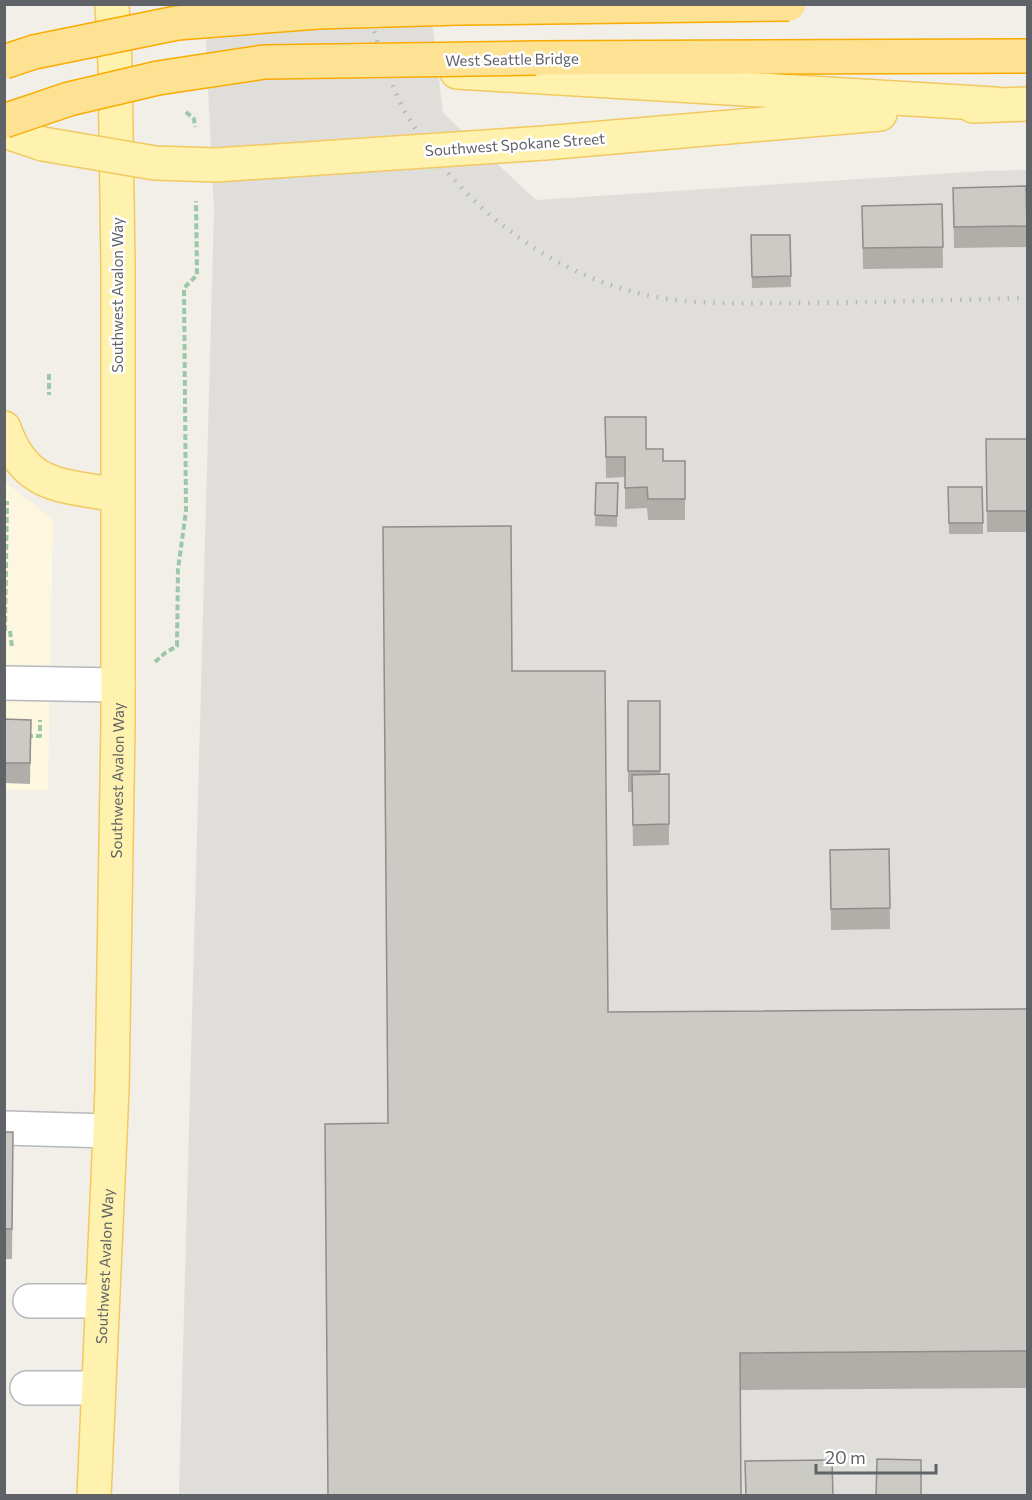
<svg xmlns="http://www.w3.org/2000/svg" width="1032" height="1500" viewBox="0 0 1032 1500" font-family="Commissioner,sans-serif">
	<style>
		.commercial { fill: #fef7e0 }
		.industrial { fill: #e0deda }
		.lines { fill: none; stroke-linecap: round; stroke-linejoin: round }
		.minor-casing { stroke: #b5b8bc; stroke-width: 36 }
		.major-casing { stroke: #f2c960; stroke-width: 36 }
		.highway-casing { stroke: #f9ab00; stroke-width: 36 }
		.path { stroke: #9cc7a9; stroke-width: 4; stroke-dasharray: 6 3; stroke-linecap: butt }
		.minor { stroke: #fff; stroke-width: 33 }
		.major { stroke: #fff2af; stroke-width: 33 }
		.highway { stroke: #fde293; stroke-width: 33 }
		.rail { stroke: #b6b7b8; stroke-width: 4.5; stroke-dasharray: 1.5 8; stroke-linecap: butt }
		.major-bridge-casing { stroke: #f2c960; stroke-width: 36; stroke-linecap: butt }
		.highway-bridge-casing { stroke: #f9ab00; stroke-width: 36; stroke-linecap: butt }
		.major-bridge { stroke: #fff2af; stroke-width: 33 }
		.highway-bridge { stroke: #fde293; stroke-width: 33 }
		.wall { fill: #afaea9 }
		.building { fill: #cccac5; stroke: #8f8d8a; stroke-width: 1.5 }
		.labels { text-anchor: middle; dominant-baseline: central; stroke-width: 5; stroke-linejoin: round; paint-order: stroke }
		.street-label { font-size: 15px; fill: #5f6368; stroke: #fff }
	</style>
	<rect width="100%" height="100%" fill="#f1efe8"/>
	<polygon class="commercial" points="4,481 53,520 48,790 5,790"/>
	<polygon class="industrial" points="204,5 430,5 443,113 536,200 984,171 1027,170 1027,1495 179,1496 214,210"/>
	<g class="lines">
		<g class="minor-casing">
			<g id="minor">
				<polyline points="4,683 118,685"/>
				<polyline points="4,1128 110,1131"/>
				<polyline points="30,1301 102,1301"/>
				<polyline points="27,1388 98,1388"/>
			</g>
		</g>
		<g class="major-casing">
			<g id="major">
				<polyline points="457,72 995,104"/>
				<polyline points="973,106 1028,104"/>
				<polyline points="4,131 43,144"/>
				<polyline points="544,143 880,114"/>
				<path d="M 4,428 C 25,489 62,485 117,495"/>
				<path id="s1" d="M 94,1496 L 112,1089 L 118,724 L 118,265 L 115,65 L 112,4"/>
			</g>
		</g>
		<g class="highway-casing">
			<polyline id="highway" points="536,58 1028,56"/>
		</g>
		<g class="path">
			<polyline points="186,112 194,119 195,127"/>
			<polyline points="49,374 49,395"/>
			<polyline points="5,631 7,501"/>
			<polyline points="10,631 12,647"/>
			<polyline points="155,662 165,653 177,646 178,569 186,511 184,288 197,275 196,201"/>
			<polyline points="27,736 40,736 40,720"/>
		</g>
		<use href="#minor" class="minor"/>
		<use href="#major" class="major"/>
		<use href="#highway" class="highway"/>
		<path class="rail" d="M 366,4 C 378,42 387,81 407,115 C 460,206 551,277 656,297 C 699,305 743,303 787,303 C 867,303 947,300 1028,298"/>
		<g class="major-bridge-casing">
			<polyline id="major-bridge" points="43,144 155,163 216,165 544,143"/>
		</g>
		<g class="highway-bridge-casing">
			<g id="highway-bridge">
				<polyline points="4,62 34,52 177,23 318,12 459,8 789,4"/>
				<polyline points="4,121 69,99 158,78 264,62 536,58"/>
			</g>
		</g>
		<use href="#major-bridge" class="major-bridge"/>
		<use href="#highway-bridge" class="highway-bridge"/>
	</g>
	<g class="wall">
		<polygon points="1026,186 1027,247 954,248 953,188"/>
		<polygon points="942,204 943,268 863,269 862,206"/>
		<polygon points="751,235 790,235 791,287 752,288"/>
		<polygon points="605,417 663,461 685,461 685,520 648,520 647,508 625,509 625,477 606,478"/>
		<polygon points="986,439 1027,439 1028,532 987,532"/>
		<polygon points="596,483 618,483 617,527 595,526"/>
		<polygon points="948,487 983,523 983,534 949,534"/>
		<polygon points="512,671 608,1012 1028,1009 1028,1388 741,1390 387,1123"/>
		<polygon points="628,701 660,701 660,774 669,774 669,845 633,846 632,792 628,792"/>
		<polygon points="4,719 31,720 30,784 4,783"/>
		<polygon points="889,849 890,929 831,930 830,850"/>
		<polygon points="4,1132 13,1132 12,1259 4,1259"/>
	</g>
	<g class="building">
		<polygon points="1026,186 1027,226 954,227 953,188"/>
		<polygon points="942,204 943,247 863,248 862,206"/>
		<polygon points="751,235 790,235 791,276 752,277"/>
		<polygon points="605,417 646,417 646,449 663,449 663,461 685,461 685,499 648,499 647,487 625,488 625,457 606,457"/>
		<polygon points="986,439 1027,439 1028,511 987,511"/>
		<polygon points="596,483 618,483 617,516 595,515"/>
		<polygon points="948,487 982,487 983,523 949,523"/>
		<polygon points="511,526 512,671 605,671 608,1012 1028,1009 1028,1351 740,1353 741,1496 328,1496 325,1124 388,1123 383,527"/>
		<rect x="628" y="701" width="32" height="70"/>
		<polygon points="4,719 31,720 30,763 4,763"/>
		<polygon points="669,774 669,824 633,825 632,775"/>
		<polygon points="889,849 890,908 831,909 830,850"/>
		<polygon points="4,1132 13,1132 12,1229 4,1229"/>
		<polygon points="877,1459 921,1460 921,1496 876,1496"/>
		<polygon points="832,1460 833,1496 746,1496 745,1461"/>
	</g>
	<g class="labels">
		<g class="street-label">
			<text transform="translate(512 59) rotate(-1)">West Seattle Bridge</text>
			<text transform="translate(515 144) rotate(-4)">Southwest Spokane Street</text>
			<text transform="translate(117 295) rotate(-90)">Southwest Avalon Way</text>
			<text stroke="none"><textPath href="#s1" startOffset="716">Southwest Avalon Way</textPath></text>
			<text stroke="none"><textPath href="#s1" startOffset="230">Southwest Avalon Way</textPath></text>
		</g>
	</g>
	<rect width="1032" height="1500" fill="none" stroke="#5f6368" stroke-width="12"/>
	<path d="M816 1464v9h120v-9" fill="none" stroke="#5f6368" stroke-width="3"/>
	<text x="825" y="1464" font-size="18" fill="#5f6368" stroke="#ffffff" stroke-width="4.5" paint-order="stroke">20 m</text>
</svg>
